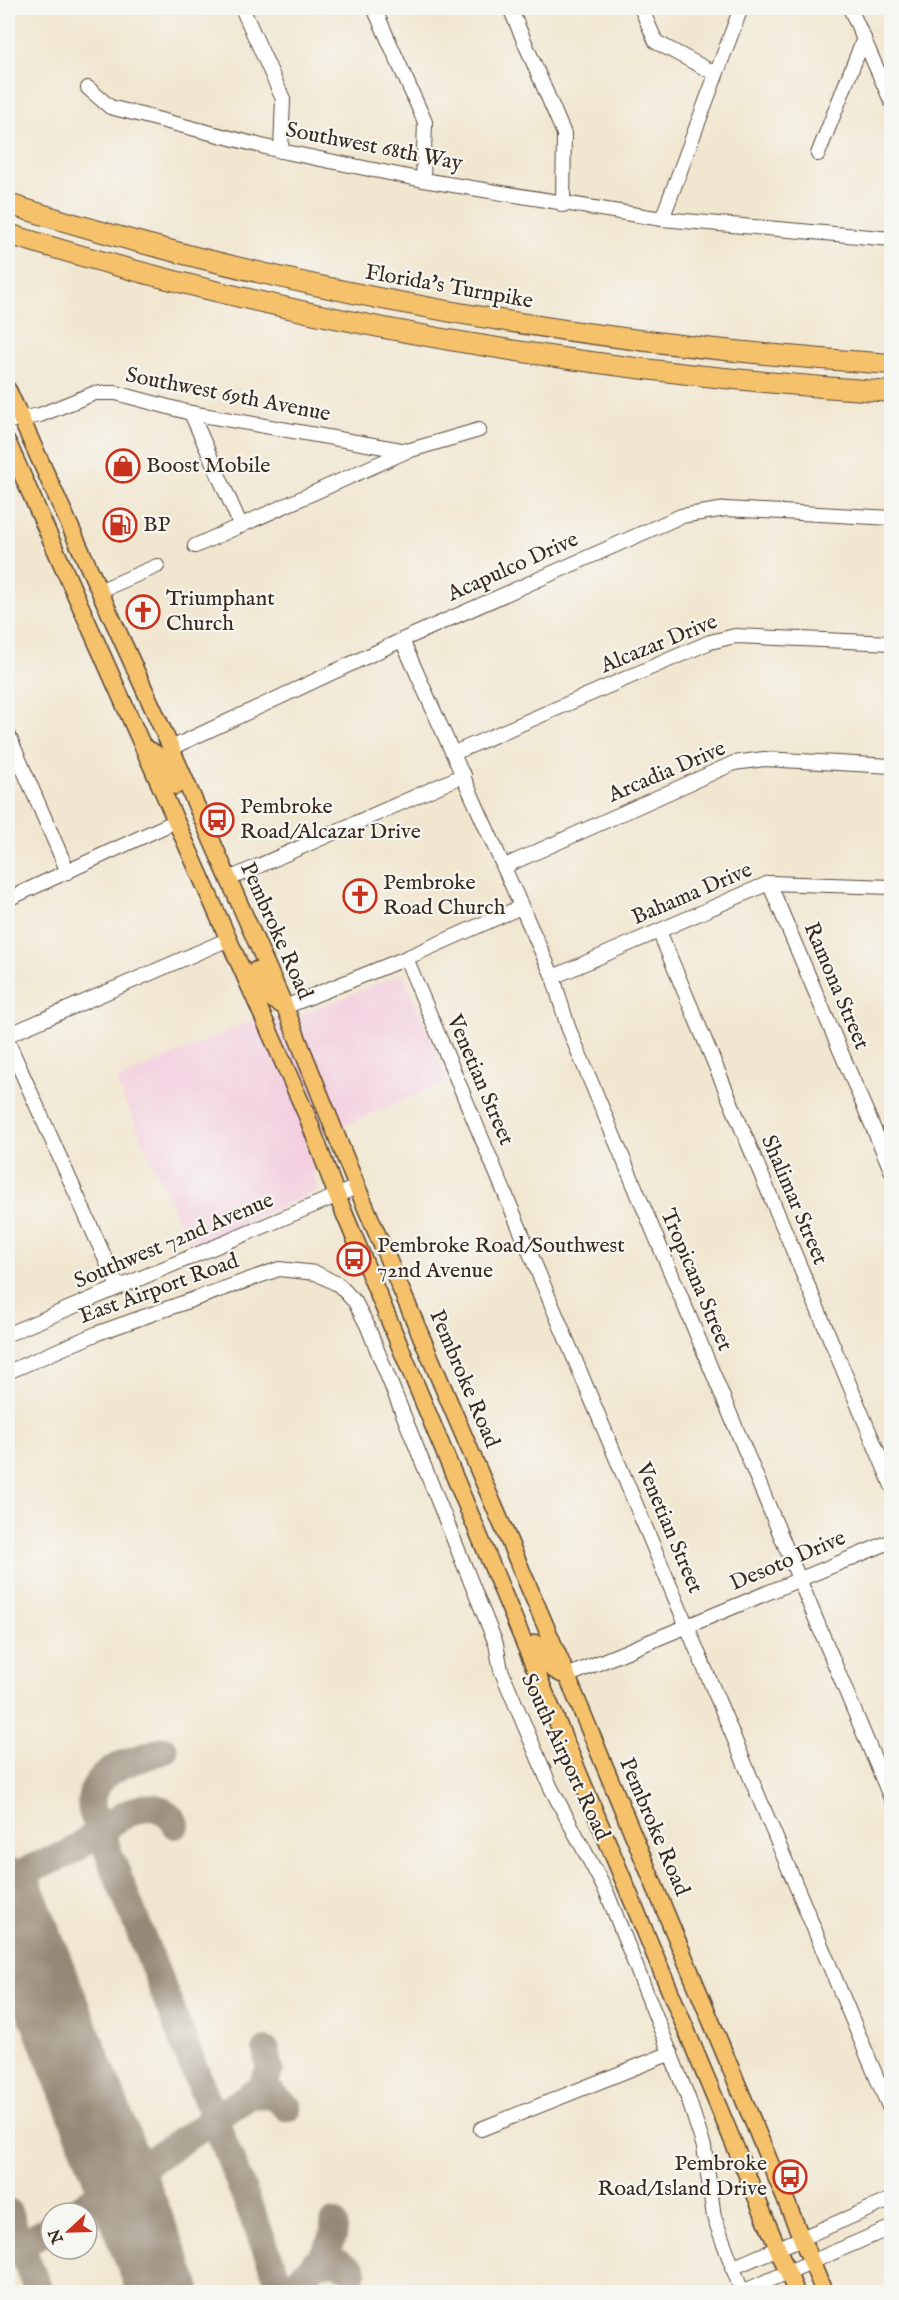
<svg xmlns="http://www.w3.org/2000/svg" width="899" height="2300" viewBox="0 0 899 2300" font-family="'IM FELL English',serif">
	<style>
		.built { fill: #f3cfdf }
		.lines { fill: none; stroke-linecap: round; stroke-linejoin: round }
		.taxiway { stroke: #968876; stroke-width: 28 }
		.runway { stroke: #968876; stroke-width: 72 }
		.minor-casing { stroke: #564639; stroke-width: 16 }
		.major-casing { stroke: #564639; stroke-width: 19 }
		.highway-casing { stroke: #564639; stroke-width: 22 }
		.minor { stroke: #fff; stroke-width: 14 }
		.major { stroke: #f5c16b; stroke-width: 16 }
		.highway { stroke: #f5c16b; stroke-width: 20 }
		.labels { text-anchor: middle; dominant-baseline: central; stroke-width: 4.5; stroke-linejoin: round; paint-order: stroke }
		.street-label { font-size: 22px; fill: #3b2a1e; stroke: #f6f6f2 }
		.poi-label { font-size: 22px; fill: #3b2a1e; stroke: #f6f6f2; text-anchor: start }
	</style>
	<rect width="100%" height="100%" fill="#f6f6f2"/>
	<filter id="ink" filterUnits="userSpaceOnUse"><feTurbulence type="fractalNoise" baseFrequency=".0167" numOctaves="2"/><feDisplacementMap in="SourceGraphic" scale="12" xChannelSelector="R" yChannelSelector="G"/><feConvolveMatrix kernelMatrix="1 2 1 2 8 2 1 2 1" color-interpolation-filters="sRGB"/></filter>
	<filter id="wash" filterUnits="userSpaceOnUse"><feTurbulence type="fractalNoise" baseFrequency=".008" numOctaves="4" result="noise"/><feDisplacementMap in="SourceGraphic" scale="24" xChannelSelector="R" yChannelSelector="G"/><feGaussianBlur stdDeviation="1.35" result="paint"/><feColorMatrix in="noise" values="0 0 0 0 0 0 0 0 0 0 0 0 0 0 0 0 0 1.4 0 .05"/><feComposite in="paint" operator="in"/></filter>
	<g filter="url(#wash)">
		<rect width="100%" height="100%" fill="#f1e6cf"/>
		<polygon class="built" points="403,973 448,1081 307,1141 318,1190 191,1248 116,1081 255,1019 298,1016"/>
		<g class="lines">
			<g class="taxiway">
				<path d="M 164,1750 C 135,1761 85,1769 92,1811 L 283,2292"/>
				<path d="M 17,1918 L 11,1886 C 21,1866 52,1863 70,1852 C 97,1838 150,1778 176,1825"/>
				<polyline points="251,2095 272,2094 288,2108"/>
				<polyline points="8,2212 39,2292"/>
				<polyline points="72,2213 261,2088 270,2069 266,2051"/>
				<path d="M 140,2228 C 134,2205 129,2182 148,2163"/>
				<polyline points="8,2254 51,2227"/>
				<polyline points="314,2264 336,2261 353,2271"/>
				<path d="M 284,2292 C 303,2274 337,2253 334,2223"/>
			</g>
			<polyline class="runway" points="8,1894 165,2292"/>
		</g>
	</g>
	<g filter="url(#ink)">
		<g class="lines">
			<g class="minor-casing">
				<g id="minor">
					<polyline points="242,8 283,99 281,151"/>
					<polyline points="374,8 425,122 423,180"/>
					<polyline points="510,8 564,134 563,205"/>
					<polyline points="641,8 656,42 716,74"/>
					<polyline points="850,8 892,103"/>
					<polyline points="88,88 110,107 281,151 423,180 662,219 892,239"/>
					<polyline points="818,154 864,38"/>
					<polyline points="662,219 741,8"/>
					<polyline points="191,413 241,526"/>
					<polyline points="8,421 40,415 95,393 116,393 191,413 407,451"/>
					<polyline points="195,546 407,451 479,430"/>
					<polyline points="99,591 157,566"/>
					<polyline points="402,640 553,977 568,1027 892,1801"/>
					<polyline points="8,734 68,872"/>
					<polyline points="171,748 402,640 681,516 726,509 892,518"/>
					<polyline points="454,753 710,642 735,636 892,643"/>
					<polyline points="505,866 734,763 764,759 892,766"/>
					<polyline points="229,879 464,775"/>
					<polyline points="769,883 892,1172"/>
					<polyline points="8,899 176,821"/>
					<polyline points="659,931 892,1486"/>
					<polyline points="406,958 892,2114"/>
					<polyline points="553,977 769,883 892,887"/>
					<polyline points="285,1007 406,958 521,907"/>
					<polyline points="8,1035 229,939"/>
					<polyline points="8,1042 118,1287"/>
					<polyline points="8,1334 357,1187"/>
					<polyline points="8,1372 98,1333 279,1269 316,1273 339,1285 355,1302 367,1325 496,1644 501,1670 551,1788 607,1893 688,2098 704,2147 714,2217 742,2292"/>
					<polyline points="567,1676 892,1541"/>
					<polyline points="481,2129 671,2053"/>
					<polyline points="732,2268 892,2199"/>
					<polyline points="742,2292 892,2227"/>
				</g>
			</g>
			<g class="major-casing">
				<g id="major">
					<polyline points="8,390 171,748 285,1007 357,1187 567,1676 824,2292"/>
					<polyline points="8,443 307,1116 337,1196 796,2292"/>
					<polyline points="143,746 163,758 176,786"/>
					<polyline points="256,970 268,997 285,1007"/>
					<path d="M 536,1643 C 543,1659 549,1671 567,1676"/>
				</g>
			</g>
			<g class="highway-casing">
				<g id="highway">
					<path d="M 8,204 C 295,294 591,345 892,364"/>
					<path d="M 8,234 C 296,323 590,373 892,392"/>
				</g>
			</g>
			<use href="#minor" class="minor"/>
			<use href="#major" class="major"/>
			<use href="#highway" class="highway"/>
		</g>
	</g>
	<defs>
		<g id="shop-ring" transform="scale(1.725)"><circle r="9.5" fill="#f6f6f2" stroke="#c8321e" stroke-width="1.5"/><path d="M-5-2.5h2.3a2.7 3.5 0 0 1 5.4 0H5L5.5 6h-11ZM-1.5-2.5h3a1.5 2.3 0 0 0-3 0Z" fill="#c8321e"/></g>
		<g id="fuel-ring" transform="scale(1.725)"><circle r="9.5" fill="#f6f6f2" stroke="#c8321e" stroke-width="1.5"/><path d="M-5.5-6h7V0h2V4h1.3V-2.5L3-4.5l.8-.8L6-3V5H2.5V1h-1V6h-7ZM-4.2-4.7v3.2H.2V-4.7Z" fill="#c8321e"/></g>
		<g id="church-ring" transform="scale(1.725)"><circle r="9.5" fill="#f6f6f2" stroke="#c8321e" stroke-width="1.5"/><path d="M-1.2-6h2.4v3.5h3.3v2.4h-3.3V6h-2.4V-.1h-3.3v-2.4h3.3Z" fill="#c8321e"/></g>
		<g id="bus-ring" transform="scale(1.725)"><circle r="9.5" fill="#f6f6f2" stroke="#c8321e" stroke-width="1.5"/><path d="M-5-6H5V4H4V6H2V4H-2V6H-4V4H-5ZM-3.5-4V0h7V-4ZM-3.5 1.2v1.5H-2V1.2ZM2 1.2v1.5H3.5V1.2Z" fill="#c8321e"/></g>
	</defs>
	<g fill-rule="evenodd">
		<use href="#shop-ring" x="123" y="466"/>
		<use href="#fuel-ring" x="120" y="525"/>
		<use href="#church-ring" x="143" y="612"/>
		<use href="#bus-ring" x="217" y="820"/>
		<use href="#church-ring" x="360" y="896"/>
		<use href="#bus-ring" x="354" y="1259"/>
		<use href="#bus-ring" x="790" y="2177"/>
	</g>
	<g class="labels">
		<g class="street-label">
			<text transform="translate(374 147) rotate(11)">Southwest 68th Way</text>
			<text transform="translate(449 287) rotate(10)">Florida's Turnpike</text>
			<text transform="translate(228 395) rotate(11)">Southwest 69th Avenue</text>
			<text transform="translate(513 567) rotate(-24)">Acapulco Drive</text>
			<text transform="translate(659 644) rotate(-22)">Alcazar Drive</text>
			<text transform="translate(667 772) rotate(-23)">Arcadia Drive</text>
			<text transform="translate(692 894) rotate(-23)">Bahama Drive</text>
			<text transform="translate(276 931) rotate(66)">Pembroke Road</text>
			<text transform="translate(836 986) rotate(67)">Ramona Street</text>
			<text transform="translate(480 1080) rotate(67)">Venetian Street</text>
			<text transform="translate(794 1200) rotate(67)">Shalimar Street</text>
			<text transform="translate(174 1241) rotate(-23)">Southwest 72nd Avenue</text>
			<text transform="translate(696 1280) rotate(67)">Tropicana Street</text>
			<text transform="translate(159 1289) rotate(-20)">East Airport Road</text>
			<text transform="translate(464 1379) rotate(67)">Pembroke Road</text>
			<text transform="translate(669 1528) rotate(67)">Venetian Street</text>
			<text transform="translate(788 1561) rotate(-23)">Desoto Drive</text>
			<text transform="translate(565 1757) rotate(65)">South Airport Road</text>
			<text transform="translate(654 1827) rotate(67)">Pembroke Road</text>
		</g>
		<g class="poi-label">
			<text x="146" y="466">Boost Mobile</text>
			<text x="143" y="525">BP</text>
			<text x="166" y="599">Triumphant<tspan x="166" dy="25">Church</tspan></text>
			<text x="240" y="807">Pembroke<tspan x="240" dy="25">Road/Alcazar Drive</tspan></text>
			<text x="383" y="883">Pembroke<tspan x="383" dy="25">Road Church</tspan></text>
			<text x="377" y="1246">Pembroke Road/Southwest<tspan x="377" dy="25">72nd Avenue</tspan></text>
			<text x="767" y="2164" text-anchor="end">Pembroke<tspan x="767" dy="25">Road/Island Drive</tspan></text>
		</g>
	</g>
	<rect width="899" height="2300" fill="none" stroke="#f6f6f2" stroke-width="30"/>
	<g transform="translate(69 2231) rotate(248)"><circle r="28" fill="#f6f6f2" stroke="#aba49d" stroke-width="1.5"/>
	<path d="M0-4.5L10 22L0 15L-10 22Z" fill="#c8321e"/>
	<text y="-9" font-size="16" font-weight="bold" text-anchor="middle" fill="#3b2a1e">N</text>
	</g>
</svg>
